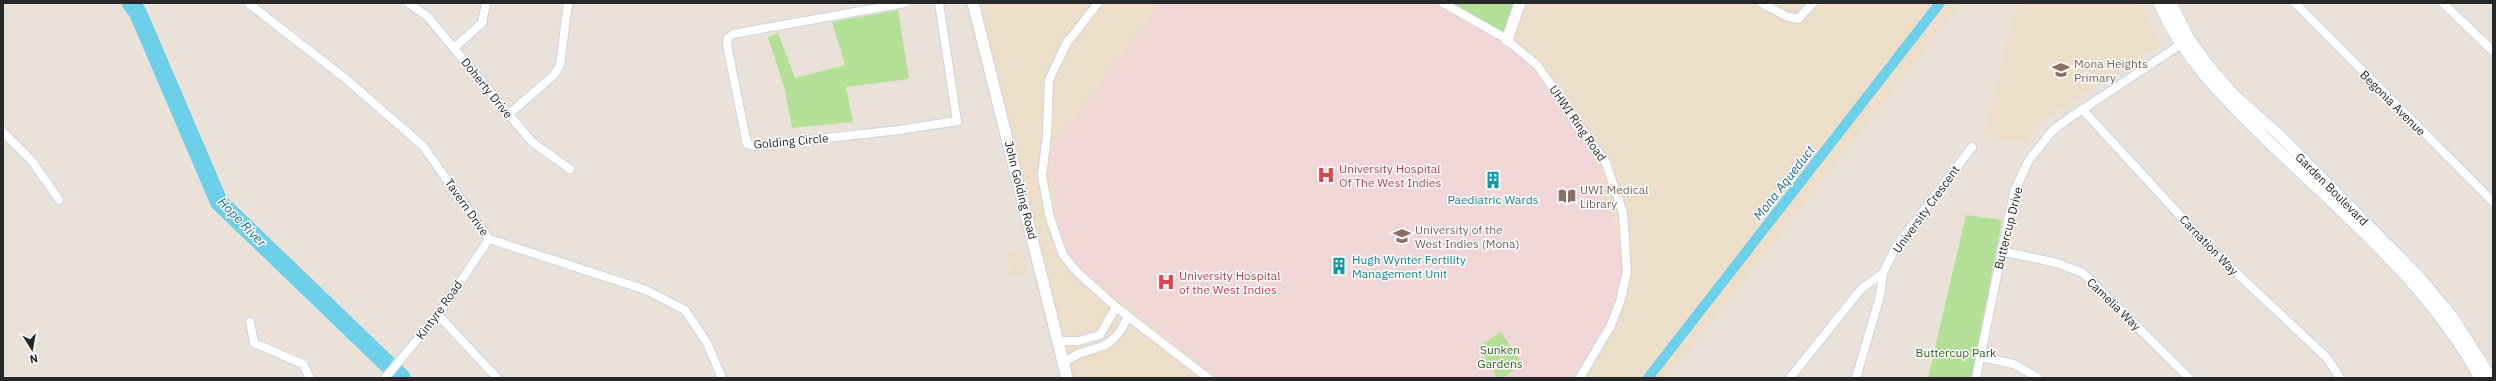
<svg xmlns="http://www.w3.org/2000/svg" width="2496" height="381" viewBox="0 0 2496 381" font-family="'IBM Plex Sans',sans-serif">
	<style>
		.education { fill: #ecdec8 }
		.medical { fill: #f1d6d8 }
		.green { fill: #b3e096 }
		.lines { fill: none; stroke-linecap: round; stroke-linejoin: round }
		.canal { stroke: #6dd0eb; stroke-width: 10 }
		.river { stroke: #6dd0eb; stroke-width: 18 }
		.minor-casing { stroke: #ced3e0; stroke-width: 10 }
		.tertiary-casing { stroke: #ced3e0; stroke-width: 13 }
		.minor { stroke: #fff; stroke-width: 8 }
		.tertiary { stroke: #fff; stroke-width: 11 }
		.labels { text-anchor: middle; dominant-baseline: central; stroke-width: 3; stroke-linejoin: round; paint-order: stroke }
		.education-label { font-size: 12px; fill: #785e54; stroke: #fff; text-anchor: start }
		.street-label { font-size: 12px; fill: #272727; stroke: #fff }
		.health-label { font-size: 12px; fill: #be3a42; stroke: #fff; text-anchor: start }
		.culture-label { font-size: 12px; fill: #0d838f; stroke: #fff }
		.park-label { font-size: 12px; fill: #2d611b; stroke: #fff }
		.water-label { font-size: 13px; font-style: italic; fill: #106d93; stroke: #fff }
	</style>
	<rect width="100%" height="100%" fill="#eae2d9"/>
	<g class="education">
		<polygon points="964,3 1962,3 1668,378 1061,378 1048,334 997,126"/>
		<polygon points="2017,3 2141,3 2160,46 2037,124 2025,143 1984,136"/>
		<polygon points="1024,248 1028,273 1011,277 1006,251"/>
	</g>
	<polygon class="medical" points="1161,3 1432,3 1507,40 1589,140 1627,272 1620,302 1580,378 1220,378 1063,255 1055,203 1053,147"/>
	<g class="green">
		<polygon points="1452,3 1516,3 1505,35"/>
		<polygon points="898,10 909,79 846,87 853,122 792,128 785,90 768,37 778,33 795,78 845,65 832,22"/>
		<polygon points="1966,215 2002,220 1972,378 1928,378"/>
		<polygon points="1501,332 1523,365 1502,378 1498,378 1478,347"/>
	</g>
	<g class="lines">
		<polyline class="canal" points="1648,378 1940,3"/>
		<polyline class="river" points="131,3 138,13 219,202 402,378"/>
		<g class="minor-casing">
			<g id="minor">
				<polyline points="248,3 346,79 423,146 489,239 646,290 685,310 707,343 722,378"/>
				<polyline points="408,3 427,16 532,142 570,169"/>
				<polyline points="905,3 733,34 728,38 727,45 747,144 754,146 899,130 957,121 939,3"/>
				<polyline points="1098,3 1066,44 1049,80 1047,134 1042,176 1050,218 1063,255 1078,273 1116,307 1208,378"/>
				<polyline points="1443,3 1503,37 1537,65 1606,163 1623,213 1627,272 1620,302 1611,325 1580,378"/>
				<polyline points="1761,3 1788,17 1798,19 1813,3"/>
				<polyline points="2295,3 2493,202"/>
				<polyline points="2443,3 2493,51"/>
				<polyline points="455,47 482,23 486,3"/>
				<polyline points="2082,109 2211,249 2327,358 2340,378"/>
				<polyline points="509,114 554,75 560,65 568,3"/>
				<polyline points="3,132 32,161 59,200"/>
				<polyline points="2001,251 2057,263 2083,273 2189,378"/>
				<polyline points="438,315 497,378"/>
				<polyline points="250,322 254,343 303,364 310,378"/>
				<polyline points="1058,341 1078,341 1100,335 1116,307"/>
				<polyline points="1981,357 2014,364 2038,378"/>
				<path d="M 1064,363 C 1090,341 1110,359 1128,316"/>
				<polyline points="385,378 438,315 489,239"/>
				<polyline points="1790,378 1861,289 1883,273"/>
				<polyline points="1856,378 1880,296 1883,273 1896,247 1972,147"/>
				<polyline points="1976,378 2014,192 2029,160 2052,131 2065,121 2186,41"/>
			</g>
		</g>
		<g class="tertiary-casing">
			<g id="tertiary">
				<polyline points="973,3 1067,378"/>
				<path d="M 2159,3 C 2183,59 2226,100 2269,142 C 2343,214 2431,286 2480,378"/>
				<polyline points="2171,3 2189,39 2210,68 2233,94 2280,136 2420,278 2453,318 2491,378"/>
				<polyline points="1507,40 1520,3"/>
			</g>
		</g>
		<use href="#minor" class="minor"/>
		<use href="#tertiary" class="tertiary"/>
	</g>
	<defs>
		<g id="school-bare" transform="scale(1.38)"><path d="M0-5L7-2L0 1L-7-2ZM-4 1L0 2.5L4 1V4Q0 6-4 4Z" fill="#8d6e63" stroke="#fff" stroke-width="2.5" paint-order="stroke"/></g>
		<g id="hospital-bare" transform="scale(1.38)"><path d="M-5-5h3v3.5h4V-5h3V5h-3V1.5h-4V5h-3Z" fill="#e0444e" stroke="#fff" stroke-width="2.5" paint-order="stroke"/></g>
		<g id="building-bare" transform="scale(1.38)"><path d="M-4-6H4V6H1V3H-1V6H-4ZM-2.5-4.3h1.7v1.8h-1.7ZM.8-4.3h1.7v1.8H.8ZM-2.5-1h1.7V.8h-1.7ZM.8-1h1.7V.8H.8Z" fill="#0f9aa8" stroke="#fff" stroke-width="2.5" paint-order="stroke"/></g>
		<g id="library-bare" transform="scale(1.38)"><path d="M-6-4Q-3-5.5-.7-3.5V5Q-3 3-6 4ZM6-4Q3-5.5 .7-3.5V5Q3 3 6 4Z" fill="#8d6e63" stroke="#fff" stroke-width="2.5" paint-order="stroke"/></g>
		<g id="university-bare" transform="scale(1.38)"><path d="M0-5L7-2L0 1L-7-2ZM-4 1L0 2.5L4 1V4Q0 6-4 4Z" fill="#8d6e63" stroke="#fff" stroke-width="2.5" paint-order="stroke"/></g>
	</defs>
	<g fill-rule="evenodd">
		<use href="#school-bare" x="2061" y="70"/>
		<use href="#hospital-bare" x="1326" y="175"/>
		<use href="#building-bare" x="1493" y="180"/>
		<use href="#library-bare" x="1567" y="196"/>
		<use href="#university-bare" x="1402" y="236"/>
		<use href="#building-bare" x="1339" y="266"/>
		<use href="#hospital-bare" x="1166" y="282"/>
	</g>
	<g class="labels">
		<g class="education-label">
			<text x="2074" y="63">Mona Heights<tspan x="2074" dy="14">Primary</tspan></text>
			<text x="1580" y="189">UWI Medical<tspan x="1580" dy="14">Library</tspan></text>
			<text x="1415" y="229">University of the<tspan x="1415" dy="14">West Indies (Mona)</tspan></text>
		</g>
		<g class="street-label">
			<text transform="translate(487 88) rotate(51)">Doherty Drive</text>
			<text transform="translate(2393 103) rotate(45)">Begonia Avenue</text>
			<text transform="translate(1578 123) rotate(55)">UHWI Ring Road</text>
			<text transform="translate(791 141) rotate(-5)">Golding Circle</text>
			<text transform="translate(2332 189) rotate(45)">Garden Boulevard</text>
			<text transform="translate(1021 190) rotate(76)">John Golding Road</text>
			<text transform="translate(467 207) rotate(55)">Tavern Drive</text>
			<text transform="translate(1926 209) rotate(-54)">University Crescent</text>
			<text transform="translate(2008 228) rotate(-76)">Buttercup Drive</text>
			<text transform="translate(2209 245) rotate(46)">Carnation Way</text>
			<text transform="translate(2114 304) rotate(44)">Camelia Way</text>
			<text transform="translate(439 310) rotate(-54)">Kintyre Road</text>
		</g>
		<g class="health-label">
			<text x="1339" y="168">University Hospital<tspan x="1339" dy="14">Of The West Indies</tspan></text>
			<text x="1179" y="275">University Hospital<tspan x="1179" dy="14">of the West Indies</tspan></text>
		</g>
		<g class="culture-label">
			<text x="1493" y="199">Paediatric Wards</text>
			<text x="1352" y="259" text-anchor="start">Hugh Wynter Fertility<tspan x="1352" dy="14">Management Unit</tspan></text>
		</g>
		<g class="park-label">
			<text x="1500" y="349">Sunken<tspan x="1500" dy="14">Gardens</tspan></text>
			<text x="1956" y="352">Buttercup Park</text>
		</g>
		<g class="water-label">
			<text transform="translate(1784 183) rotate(-52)">Mona Aqueduct</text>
			<text transform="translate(242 222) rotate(46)">Hope River</text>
		</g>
	</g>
	<rect width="2496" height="381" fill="none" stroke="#272727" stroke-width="8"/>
	<g transform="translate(32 349) rotate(169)" stroke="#ffffff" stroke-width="3" paint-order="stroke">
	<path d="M0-3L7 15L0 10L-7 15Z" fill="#272727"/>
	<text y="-6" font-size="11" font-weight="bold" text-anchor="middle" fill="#272727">N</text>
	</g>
</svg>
